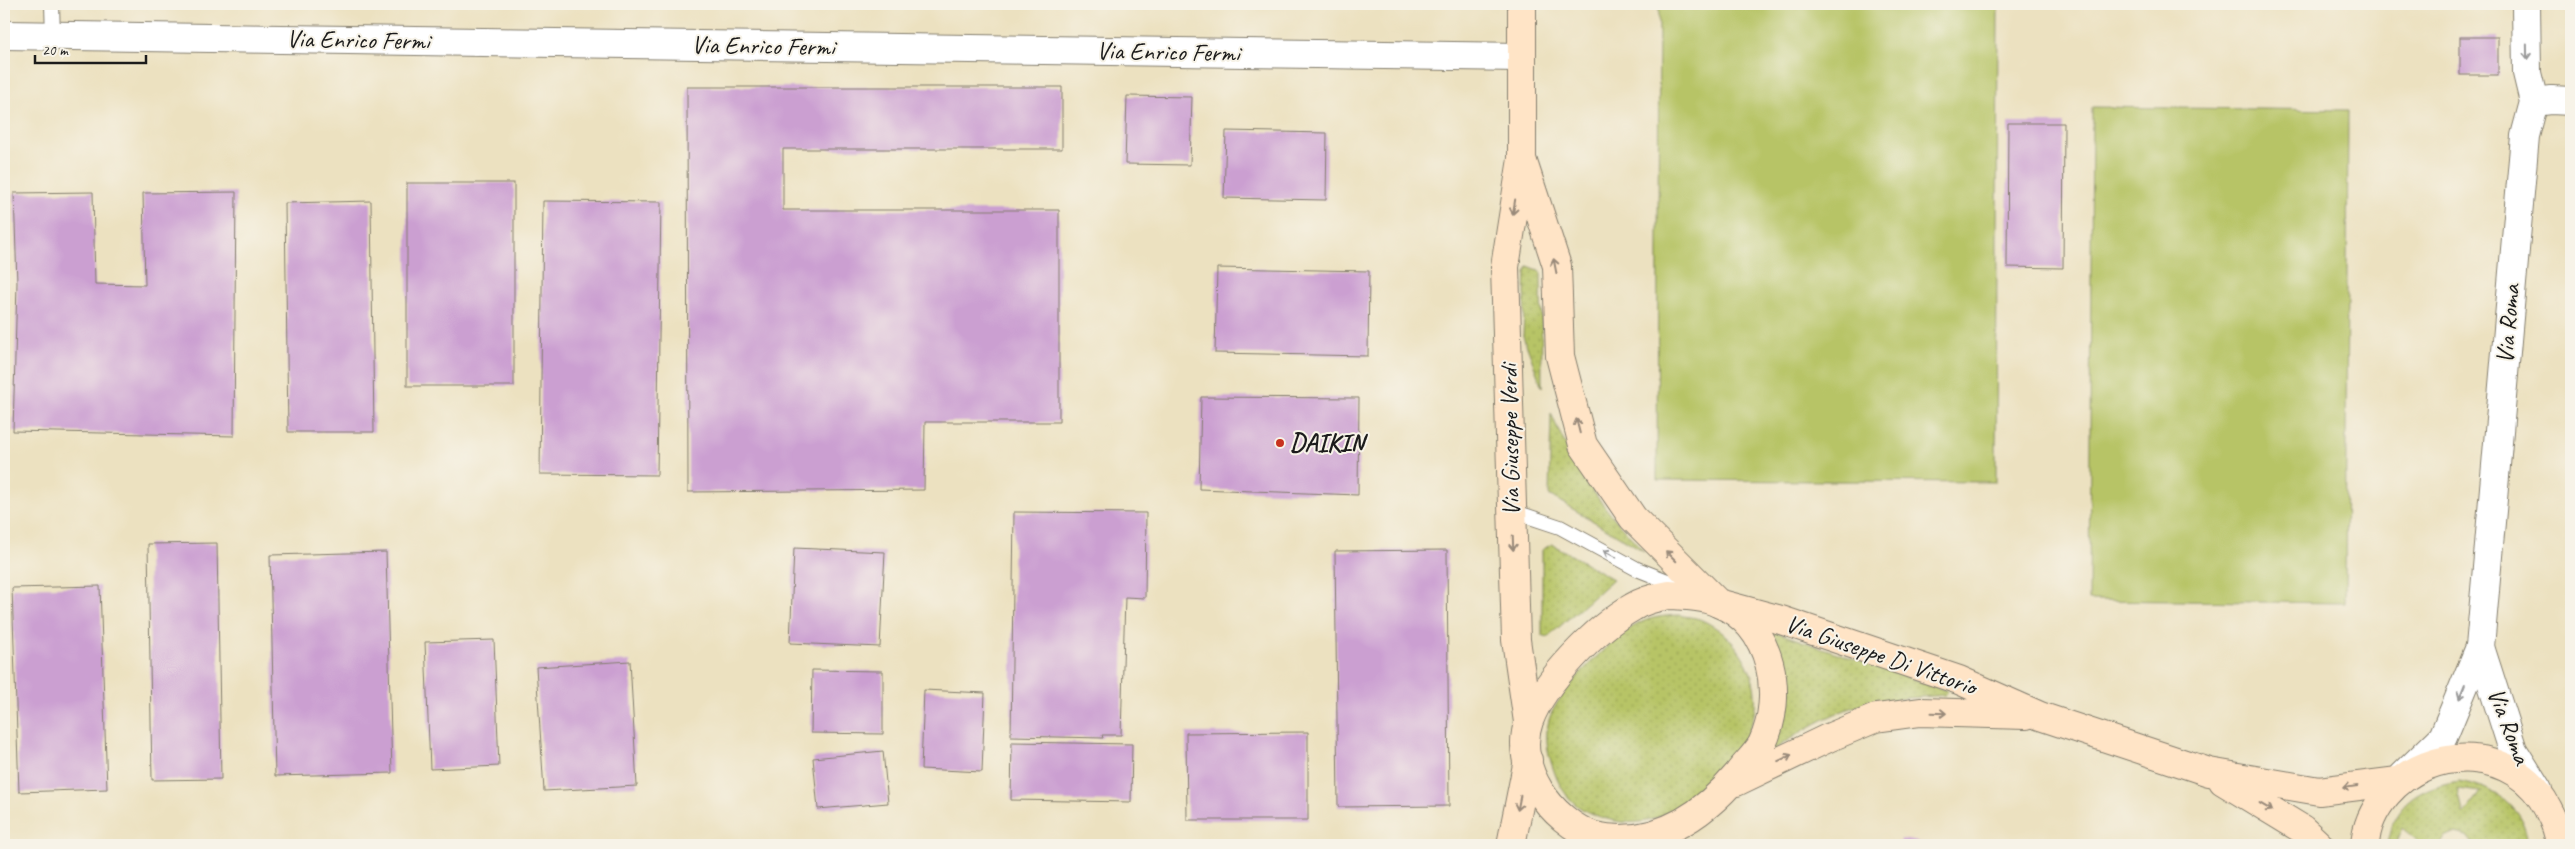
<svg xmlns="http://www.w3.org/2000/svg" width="2575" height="849" viewBox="0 0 2575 849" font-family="Caveat,sans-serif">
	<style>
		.grass { fill: url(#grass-dots); stroke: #6a7041; fill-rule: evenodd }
		.pitch { fill: #b7c466; stroke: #6a7041 }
		.building { fill: #cb9fd1 }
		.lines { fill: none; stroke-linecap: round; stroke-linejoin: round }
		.lane-casing { stroke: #847e6e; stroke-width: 16 }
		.street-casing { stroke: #847e6e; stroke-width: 30 }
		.secondary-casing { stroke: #847e6e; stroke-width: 30 }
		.lane { stroke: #fff; stroke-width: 14 }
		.street { stroke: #fff; stroke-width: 28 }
		.secondary { stroke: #ffe4c6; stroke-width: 28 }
		.oneway { stroke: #999 }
		.oneway2 { stroke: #998a7a }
		.poi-dot { fill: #c8321e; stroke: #f7f3e8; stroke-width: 2 }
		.labels { text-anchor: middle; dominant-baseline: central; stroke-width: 4; stroke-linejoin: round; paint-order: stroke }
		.street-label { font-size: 25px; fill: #1c1c1c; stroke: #f7f3e8 }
		.poi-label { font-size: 25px; font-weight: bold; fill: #1c1c1c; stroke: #f7f3e8; text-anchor: start }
	</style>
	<defs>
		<pattern id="grass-dots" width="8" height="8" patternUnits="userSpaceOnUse" patternTransform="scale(1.25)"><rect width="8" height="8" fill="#b7c466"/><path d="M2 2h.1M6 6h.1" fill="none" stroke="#9da858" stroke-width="1.8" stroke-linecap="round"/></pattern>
	</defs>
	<rect width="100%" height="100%" fill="#f7f3e8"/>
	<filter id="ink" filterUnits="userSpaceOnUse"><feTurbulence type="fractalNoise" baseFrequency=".02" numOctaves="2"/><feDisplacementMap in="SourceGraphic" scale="10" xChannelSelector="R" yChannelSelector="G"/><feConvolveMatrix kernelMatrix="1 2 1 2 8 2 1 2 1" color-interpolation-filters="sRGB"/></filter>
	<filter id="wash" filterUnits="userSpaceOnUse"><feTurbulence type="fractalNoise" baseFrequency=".0096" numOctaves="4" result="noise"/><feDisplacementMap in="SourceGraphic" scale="20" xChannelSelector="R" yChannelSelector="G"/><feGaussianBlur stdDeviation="1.12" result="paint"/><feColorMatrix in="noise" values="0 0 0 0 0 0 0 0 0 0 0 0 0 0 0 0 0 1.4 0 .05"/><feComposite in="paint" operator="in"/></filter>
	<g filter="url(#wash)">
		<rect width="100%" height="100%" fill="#ece1c0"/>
		<g class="grass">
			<polygon points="1528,266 1541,271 1542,387 1523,336 1526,272"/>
			<path d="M 1551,413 C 1576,473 1600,505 1644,551 L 1549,495 Z"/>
			<polygon points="1552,544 1613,579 1548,637 1542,635 1542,550"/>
			<path d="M 1678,615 C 1686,617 1697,617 1704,621 C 1747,642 1770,695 1745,739 C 1736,755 1721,767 1707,780 C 1669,817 1642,835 1590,813 C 1572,806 1560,789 1554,771 C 1548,754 1544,738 1549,720 C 1556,693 1613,636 1638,624 C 1650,617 1664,616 1678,615 Z"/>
			<path d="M 1764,628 L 1948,691 L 1945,695 C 1912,698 1877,699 1845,710 C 1818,720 1794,736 1771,752 Z"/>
			<path d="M 2460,781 C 2495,788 2525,806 2528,845 L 2474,845 L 2467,836 L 2456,833 L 2445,838 L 2440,845 L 2415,845 L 2421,843 L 2403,828 L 2396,845 L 2387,845 C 2392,803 2422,786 2460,781 ZM 2458,789 L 2481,792 L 2464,814 L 2463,814 Z"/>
		</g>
		<g class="pitch">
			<polygon points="1659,4 1998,4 1996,482 1657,480"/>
			<polygon points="2092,107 2348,110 2345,603 2089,600"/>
		</g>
		<g id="blocks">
			<g class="building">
				<rect x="2460" y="37" width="38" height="38"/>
				<polygon points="687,87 1062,87 1062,149 783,149 783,210 1059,210 1059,422 925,422 924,490 688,492"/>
				<polygon points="1127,96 1192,97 1190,165 1125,164"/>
				<polygon points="2008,123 2064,123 2063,268 2007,267"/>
				<polygon points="1226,131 1327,133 1326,200 1224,198"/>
				<rect x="407" y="183" width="107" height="203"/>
				<polygon points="93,192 95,284 145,285 143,193 236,192 234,436 13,431 17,283 14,193"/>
				<polygon points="371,201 374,432 288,432 285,203"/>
				<polygon points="543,201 661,202 657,475 540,474"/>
				<polygon points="1217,268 1369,271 1368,356 1215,353"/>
				<polygon points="1201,397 1359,398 1358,495 1199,489"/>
				<polygon points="1014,512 1146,513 1145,598 1125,597 1121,735 1102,735 1103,738 1011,736"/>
				<polygon points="217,543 221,779 152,780 148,544"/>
				<polygon points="794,548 885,552 880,647 790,643"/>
				<polygon points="1447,550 1449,806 1338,807 1335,551"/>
				<polygon points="386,552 392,773 275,776 270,555"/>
				<polygon points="100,586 107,789 19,792 12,588"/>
				<polygon points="494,640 499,766 430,769 425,642"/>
				<polygon points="630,661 637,786 544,791 536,667"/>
				<polygon points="812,670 883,671 883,734 811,733"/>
				<polygon points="924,690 985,693 982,772 921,769"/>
				<polygon points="1308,732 1308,820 1187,820 1186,733"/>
				<polygon points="1012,742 1132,744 1131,802 1011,800"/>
				<polygon points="883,751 888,803 818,809 813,758"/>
				<polygon points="1901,839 1930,844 1930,845 1900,845"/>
			</g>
		</g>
	</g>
	<g filter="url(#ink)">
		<use href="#blocks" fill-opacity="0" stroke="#847e6e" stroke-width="1"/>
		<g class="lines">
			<g class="lane-casing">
				<g id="lane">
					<polyline points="52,4 53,36"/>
					<polyline points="1512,511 1560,527 1637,569 1685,588"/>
				</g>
			</g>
			<g class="street-casing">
				<g id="street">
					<polyline points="4,35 1522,57"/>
					<polyline points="2534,102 2551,100 2571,101"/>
					<polyline points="2480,647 2513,750 2538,790"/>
					<polyline points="2403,776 2443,737 2480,647 2525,136 2534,102 2527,73 2526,4"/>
				</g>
			</g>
			<g class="secondary-casing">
				<g id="secondary">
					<polyline points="1522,4 1522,159 1505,267 1516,640 1528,722"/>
					<polyline points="1522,159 1557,266 1560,356 1583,445 1633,518 1718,603 1781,620 1959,680 2040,716 2209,772 2319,791 2398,781"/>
					<path d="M 1669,595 C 1685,596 1703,596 1718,603 C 1773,625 1785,696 1762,744 C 1756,755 1745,764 1738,774 C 1702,817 1654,849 1594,836 C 1552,822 1512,767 1529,721 C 1543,682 1597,627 1633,607 C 1644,600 1657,597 1669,595 Z"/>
					<polyline points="2223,781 2302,829 2319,845"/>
					<polyline points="1736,782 1828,738 1876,718 1920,712 2026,715"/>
					<polyline points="1511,845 1528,760"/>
					<path d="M 2365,845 C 2366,826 2375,808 2387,794 C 2430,743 2517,746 2548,809 C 2554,820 2559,833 2560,845"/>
				</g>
			</g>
			<use href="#lane" class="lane"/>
			<use href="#street" class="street"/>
			<use href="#secondary" class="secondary"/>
		</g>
		<defs><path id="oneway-shaft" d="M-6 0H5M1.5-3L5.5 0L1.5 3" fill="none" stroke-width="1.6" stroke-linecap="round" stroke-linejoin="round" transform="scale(1.25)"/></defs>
		<g class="oneway">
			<use href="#oneway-shaft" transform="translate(2527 52) rotate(89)"/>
			<use href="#oneway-shaft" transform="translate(1610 554) rotate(-152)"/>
			<use href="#oneway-shaft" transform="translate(2462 692) rotate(112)"/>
		</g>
		<g class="oneway2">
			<use href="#oneway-shaft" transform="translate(1514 207) rotate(99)"/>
			<use href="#oneway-shaft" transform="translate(1555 266) rotate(-101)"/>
			<use href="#oneway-shaft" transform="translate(1578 426) rotate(-104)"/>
			<use href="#oneway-shaft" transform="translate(1513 543) rotate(88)"/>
			<use href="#oneway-shaft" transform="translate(1671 556) rotate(-135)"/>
			<use href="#oneway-shaft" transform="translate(1939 713) rotate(2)"/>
			<use href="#oneway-shaft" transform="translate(1785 758) rotate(-25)"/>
			<use href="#oneway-shaft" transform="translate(2350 787) rotate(172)"/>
			<use href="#oneway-shaft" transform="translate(1519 803) rotate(101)"/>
			<use href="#oneway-shaft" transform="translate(2266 807) rotate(31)"/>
		</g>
	</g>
	<circle class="poi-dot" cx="1280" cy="443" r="5"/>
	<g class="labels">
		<g class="street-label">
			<text transform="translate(358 40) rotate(1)">Via Enrico Fermi</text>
			<text transform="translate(763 46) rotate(1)">Via Enrico Fermi</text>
			<text transform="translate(1168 52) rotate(1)">Via Enrico Fermi</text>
			<text transform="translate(2508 324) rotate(-85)">Via Roma</text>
			<text transform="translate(1510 440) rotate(-91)">Via Giuseppe Verdi</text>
			<text transform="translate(1881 655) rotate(19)">Via Giuseppe Di Vittorio</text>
			<text transform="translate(2509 726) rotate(69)">Via Roma</text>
		</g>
		<g class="poi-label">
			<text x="1290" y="443">DAIKIN</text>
		</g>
	</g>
	<rect width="2575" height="849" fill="none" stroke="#f7f3e8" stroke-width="20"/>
	<path d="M35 55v8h111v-8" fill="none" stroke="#1c1c1c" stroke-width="2.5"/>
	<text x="42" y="55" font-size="15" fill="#1c1c1c" stroke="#f7f3e8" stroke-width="4" paint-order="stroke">20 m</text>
</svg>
